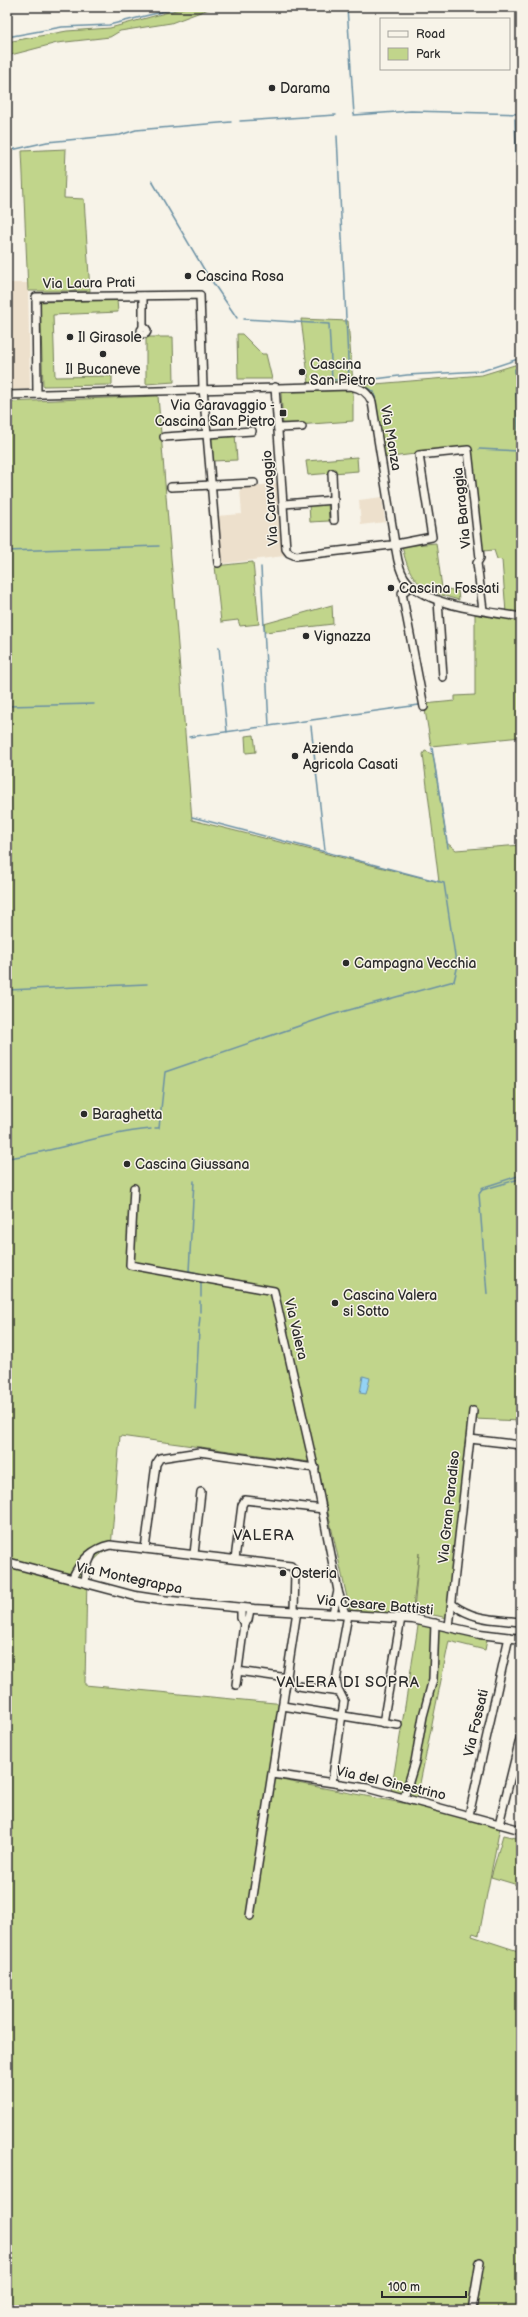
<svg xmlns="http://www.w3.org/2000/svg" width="528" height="2317" viewBox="0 0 528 2317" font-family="'Balsamiq Sans',sans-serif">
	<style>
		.built { fill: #ede0cc }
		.green { fill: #c1d58b; stroke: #76805b }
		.water { fill: #94d3f5; stroke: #6a90a4 }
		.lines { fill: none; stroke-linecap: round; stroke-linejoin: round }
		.stream { stroke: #6a90a4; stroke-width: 1.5 }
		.minor-casing { stroke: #2b2b2b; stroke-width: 10 }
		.tertiary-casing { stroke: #2b2b2b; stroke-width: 11 }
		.minor { stroke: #f7f3e8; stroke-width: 7 }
		.tertiary { stroke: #f7f3e8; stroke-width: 8 }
		.poi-dot { fill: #2b2b2b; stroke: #f7f3e8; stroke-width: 1.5 }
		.labels { text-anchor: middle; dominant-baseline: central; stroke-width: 3; stroke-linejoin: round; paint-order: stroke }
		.poi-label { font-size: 14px; fill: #2b2b2b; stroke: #f7f3e8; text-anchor: start }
		.street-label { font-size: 14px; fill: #2b2b2b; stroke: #f7f3e8 }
		.neighbourhood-label { font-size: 15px; letter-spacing: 1px; fill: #2b2b2b; stroke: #f7f3e8 }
	</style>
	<rect width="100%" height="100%" fill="#f7f3e8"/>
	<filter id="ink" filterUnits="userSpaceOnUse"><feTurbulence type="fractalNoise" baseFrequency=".025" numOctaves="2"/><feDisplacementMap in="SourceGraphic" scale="8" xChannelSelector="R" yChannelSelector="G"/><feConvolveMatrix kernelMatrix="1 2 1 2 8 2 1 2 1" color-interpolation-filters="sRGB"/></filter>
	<g filter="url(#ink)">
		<g class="built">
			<polygon points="7,283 28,283 30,389 7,390"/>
			<polygon points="277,483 284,556 221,564 216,516 242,514 240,488"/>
			<polygon points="382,497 385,522 361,525 359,500"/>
		</g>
		<g class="green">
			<polygon points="187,7 214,7 171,23 120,31 110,37 57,43 7,56 7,42 67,31 110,28"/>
			<polygon points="66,149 64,198 84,199 90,291 28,291 22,151"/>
			<polygon points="117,300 118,312 53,315 55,377 112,376 112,385 43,386 40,302"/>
			<polygon points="301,319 348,321 353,383 309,384"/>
			<polygon points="237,334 242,334 262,354 266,354 272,379 238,379"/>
			<polygon points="146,337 173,337 174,382 146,384"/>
			<polygon points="521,363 521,737 431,746 424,704 455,701 455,696 475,695 475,614 502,619 506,613 502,560 497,559 494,550 483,551 471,447 383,458 374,401 363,385 482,375"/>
			<polygon points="350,390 353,392 353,421 283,426 281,392"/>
			<path d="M 158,396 L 192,820 L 439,882 L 423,754 L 425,751 L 433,754 L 434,760 L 447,843 L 456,850 L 521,845 L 521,1421 L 474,1419 L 448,1618 L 414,1611 L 419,1553 L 412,1617 L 386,1613 L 350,1611 L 317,1463 L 120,1436 L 111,1548 C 99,1554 91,1561 87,1574 L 85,1685 L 285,1704 L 276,1779 L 413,1805 L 500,1827 L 479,1935 L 473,1933 L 472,1936 L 521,1952 L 521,2310 L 7,2310 L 7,402 Z"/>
			<polygon points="235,434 237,460 212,461 209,436"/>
			<polygon points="357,457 358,471 308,475 306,461"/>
			<polygon points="328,503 329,521 310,522 309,504"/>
			<path d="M 436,543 L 442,588 L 458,591 L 459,600 C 422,590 410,584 402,546 Z"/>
			<polygon points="253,562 259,624 240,626 238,620 221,622 215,566"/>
			<polygon points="332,605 333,624 265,632 264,624"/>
			<polygon points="254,735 256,752 246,753 245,736"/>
			<polygon points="419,1620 488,1635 485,1650 449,1641 417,1798 391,1792"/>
			<polygon points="503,1835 516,1838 517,1836 521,1837 521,1886 491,1877"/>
		</g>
		<polygon class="water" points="363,1376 370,1378 366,1394 360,1393"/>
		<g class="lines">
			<g class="stream">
				<polyline points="347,7 354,115 411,111 521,114"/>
				<polyline points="7,37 62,27 109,25 181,7"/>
				<polyline points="515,119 521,275"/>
				<polyline points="240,121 336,115"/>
				<polyline points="337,136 349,379"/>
				<polyline points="7,151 47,142 120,135 136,130 231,122"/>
				<polyline points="152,181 205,271 237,318"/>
				<polyline points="244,319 329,324 332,380 348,379"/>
				<polyline points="515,369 521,487"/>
				<polyline points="355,379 361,384"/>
				<polyline points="359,381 407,375 482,371 521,358"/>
				<polyline points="367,388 374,392 375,396 384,453"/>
				<polyline points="479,449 519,451"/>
				<polyline points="7,551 159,546"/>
				<polyline points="261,567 269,726"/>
				<polyline points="219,647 227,732"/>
				<polyline points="7,706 94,704"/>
				<polyline points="311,726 325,850"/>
				<polyline points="189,737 419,705"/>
				<polyline points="432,748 448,848"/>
				<polyline points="7,990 147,984"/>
				<polyline points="155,1128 159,1128 165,1072 331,1015 454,981 457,969 444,883 192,817"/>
				<path d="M 7,1158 C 55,1152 102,1133 151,1129"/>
				<polyline points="194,1181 189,1271 198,1273"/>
				<polyline points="481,1188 521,1175"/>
				<polyline points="197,1281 200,1282"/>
				<polyline points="487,1294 479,1194 482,1190 519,1179"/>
				<polyline points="201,1297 201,1282"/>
				<polyline points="200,1312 200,1301"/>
				<polyline points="199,1327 200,1317"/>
				<polyline points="195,1409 199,1330"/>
			</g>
			<g class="minor-casing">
				<g id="minor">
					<polyline points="143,296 143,328"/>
					<circle cx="144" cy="331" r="3"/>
					<polyline points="275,387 286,549 289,553 296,556 391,545 432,537 419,455 468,450 480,558 477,563 483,610"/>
					<polyline points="37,394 36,297 200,295 203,388 218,563"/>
					<path d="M 7,395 L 351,386 C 361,388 368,392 372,402 L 395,544 C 397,555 398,568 404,577 C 423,607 488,611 521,617"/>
					<polyline points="278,428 302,427"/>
					<polyline points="164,437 252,431"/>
					<polyline points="332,473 334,520"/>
					<polyline points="171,487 254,483"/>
					<polyline points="284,504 334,500"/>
					<polyline points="411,586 402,593 424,707"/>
					<polyline points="438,600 443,677"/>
					<polyline points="134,1188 130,1265 274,1291 313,1462 338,1591 345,1614"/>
					<polyline points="470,1439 521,1445"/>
					<polyline points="145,1549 156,1464 160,1458 199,1452 315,1468"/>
					<polyline points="194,1554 201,1492"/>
					<polyline points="235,1559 242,1505 245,1500 323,1509"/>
					<path d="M 72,1579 C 80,1561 91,1549 110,1545 L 291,1566 L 295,1572 L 294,1611"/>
					<polyline points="85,1582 87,1566 92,1554"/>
					<path d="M 452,1604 C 475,1621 494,1619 521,1622"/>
					<polyline points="241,1608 241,1618 244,1624 248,1620 250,1609"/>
					<polyline points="333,1613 338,1591"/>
					<polyline points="449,1627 473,1411"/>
					<polyline points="237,1671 288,1678"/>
					<polyline points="236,1685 244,1624"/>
					<polyline points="298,1686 339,1692"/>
					<polyline points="283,1706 398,1725"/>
					<polyline points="383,1723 401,1618"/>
					<polyline points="521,1759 517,1774 521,1775"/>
					<polyline points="273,1774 367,1788 521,1830"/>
					<polyline points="332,1782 344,1701 338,1689 336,1681 348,1615"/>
					<polyline points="404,1798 415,1762 423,1716 433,1679 435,1623"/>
					<polyline points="469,1815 509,1637"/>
					<polyline points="499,1824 521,1735"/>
					<polyline points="250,1916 297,1611"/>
					<polyline points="472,2310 480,2262"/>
				</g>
			</g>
			<g class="tertiary-casing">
				<polyline id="tertiary" points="7,1562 135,1596 161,1600 254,1609 413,1619 480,1634 521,1639"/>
			</g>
			<use href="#minor" class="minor"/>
			<use href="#tertiary" class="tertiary"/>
		</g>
	</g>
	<g class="poi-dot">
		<circle cx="272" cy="88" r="4"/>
		<circle cx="188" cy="276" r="4"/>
		<circle cx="70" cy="337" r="4"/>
		<circle cx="103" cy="354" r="4"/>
		<circle cx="302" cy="372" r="4"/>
		<rect x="279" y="409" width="8" height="8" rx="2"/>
		<circle cx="391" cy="588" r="4"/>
		<circle cx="306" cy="636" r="4"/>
		<circle cx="295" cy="756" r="4"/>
		<circle cx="346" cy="963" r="4"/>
		<circle cx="84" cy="1114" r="4"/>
		<circle cx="127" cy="1164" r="4"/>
		<circle cx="335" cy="1303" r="4"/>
		<circle cx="283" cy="1573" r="4"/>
	</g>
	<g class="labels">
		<g class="poi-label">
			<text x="280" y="88">Darama</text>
			<text x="196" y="276">Cascina Rosa</text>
			<text x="78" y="337">Il Girasole</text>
			<text x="310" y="364">Cascina<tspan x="310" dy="16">San Pietro</tspan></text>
			<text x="103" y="369" text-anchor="middle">Il Bucaneve</text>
			<text x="275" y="405" text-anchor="end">Via Caravaggio -<tspan x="275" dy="16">Cascina San Pietro</tspan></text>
			<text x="399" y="588">Cascina Fossati</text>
			<text x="314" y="636">Vignazza</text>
			<text x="303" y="748">Azienda<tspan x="303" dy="16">Agricola Casati</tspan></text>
			<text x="354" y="963">Campagna Vecchia</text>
			<text x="92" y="1114">Baraghetta</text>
			<text x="135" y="1164">Cascina Giussana</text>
			<text x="343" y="1295">Cascina Valera<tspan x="343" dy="16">si Sotto</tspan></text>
			<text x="291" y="1573">Osteria</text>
		</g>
		<g class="street-label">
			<text transform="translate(89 283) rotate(-1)">Via Laura Prati</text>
			<text transform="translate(391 438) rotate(80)">Via Monza</text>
			<text transform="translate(270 498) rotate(-94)">Via Caravaggio</text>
			<text transform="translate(462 508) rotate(-96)">Via Baraggia</text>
			<text transform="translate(296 1329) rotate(77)">Via Valera</text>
			<text transform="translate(449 1507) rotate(-84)">Via Gran Paradiso</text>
			<text transform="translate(129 1578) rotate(12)">Via Montegrappa</text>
			<text transform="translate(375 1605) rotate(5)">Via Cesare Battisti</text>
			<text transform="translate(476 1723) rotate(-77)">Via Fossati</text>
			<text transform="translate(391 1783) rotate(13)">Via del Ginestrino</text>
		</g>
		<g class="neighbourhood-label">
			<text x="264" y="1535">VALERA</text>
			<text x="348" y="1682">VALERA DI SOPRA</text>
		</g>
	</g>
	<rect width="528" height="2317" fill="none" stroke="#f7f3e8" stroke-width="24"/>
	<rect x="12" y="12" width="504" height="2293" fill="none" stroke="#2b2b2b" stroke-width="1.5" filter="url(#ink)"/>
	<rect x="380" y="18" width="130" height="52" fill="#f7f3e8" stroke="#a5a39c"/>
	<rect x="388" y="31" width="20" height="6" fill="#f7f3e8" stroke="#a5a39c"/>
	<text x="416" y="38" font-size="12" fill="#2b2b2b">Road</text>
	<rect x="388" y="48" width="20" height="12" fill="#c1d58b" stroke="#a5a39c"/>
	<text x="416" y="58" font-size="12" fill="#2b2b2b">Park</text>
	<path d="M382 2291v6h84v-6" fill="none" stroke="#2b2b2b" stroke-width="2"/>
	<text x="388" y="2291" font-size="12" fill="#2b2b2b" stroke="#f7f3e8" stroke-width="3" paint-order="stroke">100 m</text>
</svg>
